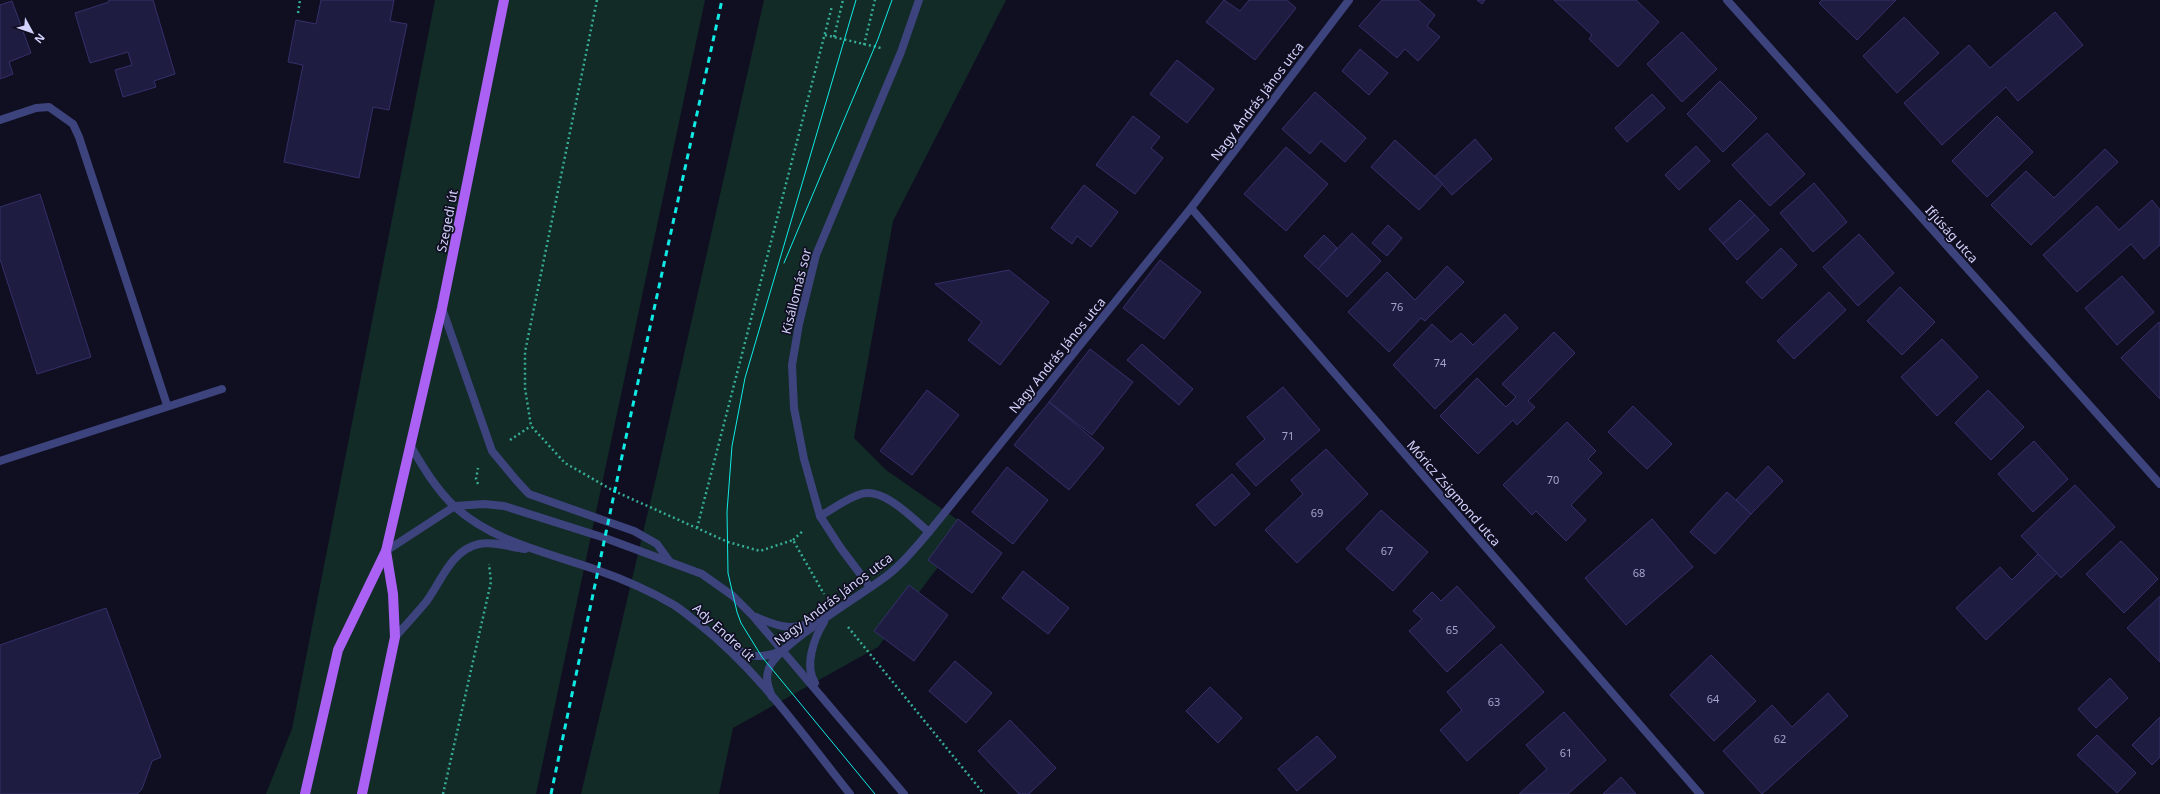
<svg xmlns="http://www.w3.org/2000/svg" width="2160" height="794" viewBox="0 0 2160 794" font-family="'Noto Sans',sans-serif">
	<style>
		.green { fill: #122b27 }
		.building { fill: #1f1c41; stroke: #34306b }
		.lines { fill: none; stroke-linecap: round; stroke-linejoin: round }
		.path { stroke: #36ac96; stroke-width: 2.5; stroke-dasharray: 2 3; stroke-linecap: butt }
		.service { stroke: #3d437d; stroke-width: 8 }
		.minor { stroke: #3d437d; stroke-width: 8 }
		.tertiary { stroke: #3d437d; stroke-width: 8 }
		.primary { stroke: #ab61f4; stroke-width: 10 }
		.tram { stroke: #10eae5; stroke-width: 1 }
		.rail { stroke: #10eae5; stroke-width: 3; stroke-dasharray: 6 5; stroke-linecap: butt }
		.labels { text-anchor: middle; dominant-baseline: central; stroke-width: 3.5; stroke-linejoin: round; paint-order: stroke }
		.number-label { font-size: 11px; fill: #a5a4cd }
		.street-label { font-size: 13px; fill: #d2d2fc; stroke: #100f21 }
	</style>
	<rect width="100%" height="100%" fill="#100f21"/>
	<g class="green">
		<polygon points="435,0 705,0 536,794 266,794 292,729"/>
		<polygon points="764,0 1006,0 893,221 854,438 886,470 968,527 878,647 733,728 719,794 581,794 657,474"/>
	</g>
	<g class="building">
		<polygon points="109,0 153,0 175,74 154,81 156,87 123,97 115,70 132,65 128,52 90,63 75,13 109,2"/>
		<polygon points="321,0 394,0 390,21 407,24 389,110 373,107 359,178 284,162 303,65 288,62 296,20 316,24"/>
		<polygon points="1224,0 1240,11 1249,0 1287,0 1296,8 1255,60 1206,22"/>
		<polygon points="1382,0 1418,0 1435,15 1427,26 1440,37 1418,61 1405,49 1397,58 1359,26"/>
		<polygon points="1477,0 1485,0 1482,4"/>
		<polygon points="1554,0 1636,0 1659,22 1618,67 1589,39 1592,35"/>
		<polygon points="1822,0 1896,0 1857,40 1819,3"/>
		<polygon points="12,1 31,53 9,62 13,74 0,79 0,5"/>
		<polygon points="2055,12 2083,45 2018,101 2006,87 1942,145 1904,103 1969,45 1990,68"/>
		<polygon points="1904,17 1939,53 1897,93 1863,56"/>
		<polygon points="1682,32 1717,69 1682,102 1647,64"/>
		<polygon points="1360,49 1388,73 1369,95 1342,71"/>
		<polygon points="1177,60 1214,89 1187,123 1150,94"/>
		<polygon points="1720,81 1757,118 1723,152 1687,114"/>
		<polygon points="1315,92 1366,138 1345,162 1321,141 1310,154 1282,129"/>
		<polygon points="1652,94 1665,108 1627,142 1615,128"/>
		<polygon points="1133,116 1160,137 1151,148 1163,158 1135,194 1096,165"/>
		<polygon points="1997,116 2033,152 1987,197 1952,161"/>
		<polygon points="1767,133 1805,174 1770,206 1732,165"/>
		<polygon points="1475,139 1492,159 1452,195 1435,176"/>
		<polygon points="1395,140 1443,184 1419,210 1371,167"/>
		<polygon points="1696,146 1710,161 1679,190 1665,175"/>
		<polygon points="1286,147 1328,184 1286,231 1244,194"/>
		<polygon points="2105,149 2118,162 2031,245 1991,205 2026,171 2054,198"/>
		<polygon points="1814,183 1847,222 1813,252 1780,213"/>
		<polygon points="1084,185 1118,212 1091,247 1077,236 1072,244 1051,228"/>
		<polygon points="40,194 91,357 37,374 0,259 0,207"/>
		<polygon points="1740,200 1755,215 1723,244 1709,229"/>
		<polygon points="2152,200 2160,210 2160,245 2144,259 2131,244 2077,292 2043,255 2097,206 2119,230"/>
		<polygon points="1755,215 1769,230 1737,260 1723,244"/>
		<polygon points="1388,225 1402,238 1387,256 1372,243"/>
		<polygon points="1352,233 1381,261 1347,297 1318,269"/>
		<polygon points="1859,234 1894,273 1858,306 1823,267"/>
		<polygon points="1324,235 1337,248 1318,269 1304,256"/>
		<polygon points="1781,248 1797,265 1762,299 1746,282"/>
		<polygon points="1160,260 1201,292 1164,339 1123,308"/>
		<polygon points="1447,266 1464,282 1425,321 1421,318 1389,352 1348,312 1387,272 1415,300"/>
		<polygon points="1009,270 1049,302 1000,365 968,340 982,322 935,284"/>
		<polygon points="2122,276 2154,312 2117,345 2085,308"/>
		<polygon points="1900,287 1935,322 1902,355 1867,321"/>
		<polygon points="1829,292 1846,310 1794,359 1777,341"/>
		<polygon points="1505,314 1518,328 1435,409 1393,365 1432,324 1451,342 1461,333 1473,345"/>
		<polygon points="2159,322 2160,323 2160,399 2121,358"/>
		<polygon points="1554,332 1575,353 1528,401 1535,407 1517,425 1513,420 1478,454 1440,416 1477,378 1506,407 1516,397 1502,384"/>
		<polygon points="1942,339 1978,377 1937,416 1901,377"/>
		<polygon points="1142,344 1193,389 1179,405 1127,360"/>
		<polygon points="1090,349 1133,382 1092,435 1049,402"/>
		<polygon points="1283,387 1320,430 1256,486 1236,464 1265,439 1247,417"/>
		<polygon points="927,390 959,415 912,475 880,451"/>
		<polygon points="1988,390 2024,427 1991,460 1955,423"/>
		<polygon points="1049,402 1104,448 1069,490 1014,445"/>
		<polygon points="1633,406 1672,444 1647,469 1608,432"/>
		<polygon points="1567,422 1596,451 1588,459 1602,473 1571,505 1586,520 1566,541 1536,511 1532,515 1503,485"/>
		<polygon points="2034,441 2068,479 2033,512 1998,474"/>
		<polygon points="1326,449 1368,494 1297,563 1265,530 1303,494 1291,480"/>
		<polygon points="1768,466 1783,481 1751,514 1736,500"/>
		<polygon points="1007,467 1048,500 1013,544 972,512"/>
		<polygon points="1232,474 1250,494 1215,526 1196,505"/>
		<polygon points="2075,485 2115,527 2061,578 2021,536"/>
		<polygon points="1727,492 1751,514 1715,554 1690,532"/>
		<polygon points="1381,510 1428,552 1393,591 1346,549"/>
		<polygon points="958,519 1002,553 972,593 928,560"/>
		<polygon points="1652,519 1693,567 1626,625 1585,578"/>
		<polygon points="2121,541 2158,579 2124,613 2086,574"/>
		<polygon points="2038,554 2057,573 1986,640 1956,608 2000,567 2012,580"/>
		<polygon points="1023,571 1069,608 1048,634 1002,598"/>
		<polygon points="909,585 948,615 914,661 874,631"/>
		<polygon points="1457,586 1495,627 1447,672 1409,631 1422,619 1413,611 1432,592 1441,601"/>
		<polygon points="2160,596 2160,662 2127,628"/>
		<polygon points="106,608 161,757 152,761 142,789 137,794 0,794 0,645"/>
		<polygon points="1501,644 1544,692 1467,761 1440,730 1462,710 1447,692"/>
		<polygon points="1711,655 1756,701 1714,741 1670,695"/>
		<polygon points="955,661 992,693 966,723 929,691"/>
		<polygon points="2110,678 2128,698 2096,728 2078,709"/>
		<polygon points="1210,687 1242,718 1218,743 1186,711"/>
		<polygon points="1828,693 1848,716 1762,794 1723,751 1772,705 1792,727"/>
		<polygon points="1564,712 1606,760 1568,794 1519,794 1547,769 1526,745"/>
		<polygon points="2160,717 2160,757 2152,765 2132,745"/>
		<polygon points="1010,720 1056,768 1029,794 1019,794 978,751"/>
		<polygon points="2097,735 2136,773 2117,793 2077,755"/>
		<polygon points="1317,736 1336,757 1297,791 1278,769"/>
		<polygon points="1621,777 1636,794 1603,794"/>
	</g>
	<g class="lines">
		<g class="path">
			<polyline points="597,0 525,352 525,388 531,426 565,463 614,491 728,542 760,551 793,540 824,594"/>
			<polyline points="298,13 300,0"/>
			<polyline points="825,35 881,48"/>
			<polyline points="834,37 843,0"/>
			<polyline points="864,45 875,0"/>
			<polyline points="510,440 531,426"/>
			<polyline points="478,484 476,479 478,468"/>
			<polyline points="697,528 832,6"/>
			<polyline points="793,540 804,530"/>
			<polyline points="848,627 984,794"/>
			<polyline points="443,794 491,582 489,564"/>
		</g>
		<g class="service">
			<polyline points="0,120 36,108 49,107 73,124 79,137 167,405"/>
			<polyline points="0,461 222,389"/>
			<path d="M 820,516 C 833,509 847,498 861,494 C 884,487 913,519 929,532"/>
		</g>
		<g class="minor">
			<polyline points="1727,0 2160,484"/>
			<polyline points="1191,208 1700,794"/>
			<polyline points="870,587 840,547 820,516 804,459 794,408 792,365 799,324 816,255 901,52 919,0"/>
		</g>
		<g class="tertiary">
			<polyline points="442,308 492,451 516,480 529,494 634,531 657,544 670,562"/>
			<path d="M 410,445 C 423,467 436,489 454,506 C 493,542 549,553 597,570 C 623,579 650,591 674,605 C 682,610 690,617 698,623 C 758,670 803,735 850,794"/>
			<polyline points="386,551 455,506 484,504 504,506 605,538 702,574 733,596 753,616 904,794"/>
			<path d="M 756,617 C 781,628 792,631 819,620"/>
			<path d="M 395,637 C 405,626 416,614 426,602 C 441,582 451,550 479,544 C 493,541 510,547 525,549"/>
			<path d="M 731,645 C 747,658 762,659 781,651"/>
			<path d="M 815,683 C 804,666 814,638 824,622"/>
			<path d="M 772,697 C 768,686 765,679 769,668 C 777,646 859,596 881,580 C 900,567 914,549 929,532 L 1191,208 L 1349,0"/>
		</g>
		<g class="primary">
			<polyline points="305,794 338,650 386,551 442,308 504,0"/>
			<polyline points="362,794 395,637 393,594 386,551"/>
		</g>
		<g class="tram">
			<polyline points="856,0 745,378 732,446 727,512 728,573 737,612 741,623 762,657 875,794"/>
			<polyline points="784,263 878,39 892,0"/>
		</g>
		<polyline class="rail" points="551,794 629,423 722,0"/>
	</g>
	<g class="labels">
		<g class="number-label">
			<text x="1397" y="306">76</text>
			<text x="1440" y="362">74</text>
			<text x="1288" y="435">71</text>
			<text x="1553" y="479">70</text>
			<text x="1317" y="512">69</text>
			<text x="1387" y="550">67</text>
			<text x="1639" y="572">68</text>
			<text x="1452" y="629">65</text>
			<text x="1713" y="698">64</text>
			<text x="1494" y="701">63</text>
			<text x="1780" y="738">62</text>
			<text x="1566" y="752">61</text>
		</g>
		<g class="street-label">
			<text transform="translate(1257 101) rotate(-53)">Nagy András János utca</text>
			<text transform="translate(447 221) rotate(-79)">Szegedi út</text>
			<text transform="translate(1952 234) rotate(48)">Ifjúság utca</text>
			<text transform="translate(796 291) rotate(-76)">Kisállomás sor</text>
			<text transform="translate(1057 355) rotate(-51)">Nagy András János utca</text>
			<text transform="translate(1454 493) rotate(49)">Móricz Zsigmond utca</text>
			<text transform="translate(833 599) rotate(-37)">Nagy András János utca</text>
			<text transform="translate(724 632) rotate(42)">Ady Endre út</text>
		</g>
	</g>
	<g transform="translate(32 32) rotate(130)" stroke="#100f21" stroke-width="3" paint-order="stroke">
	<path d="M0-3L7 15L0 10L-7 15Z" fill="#d2d2fc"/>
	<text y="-6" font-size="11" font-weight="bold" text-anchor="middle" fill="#d2d2fc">N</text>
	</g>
</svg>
